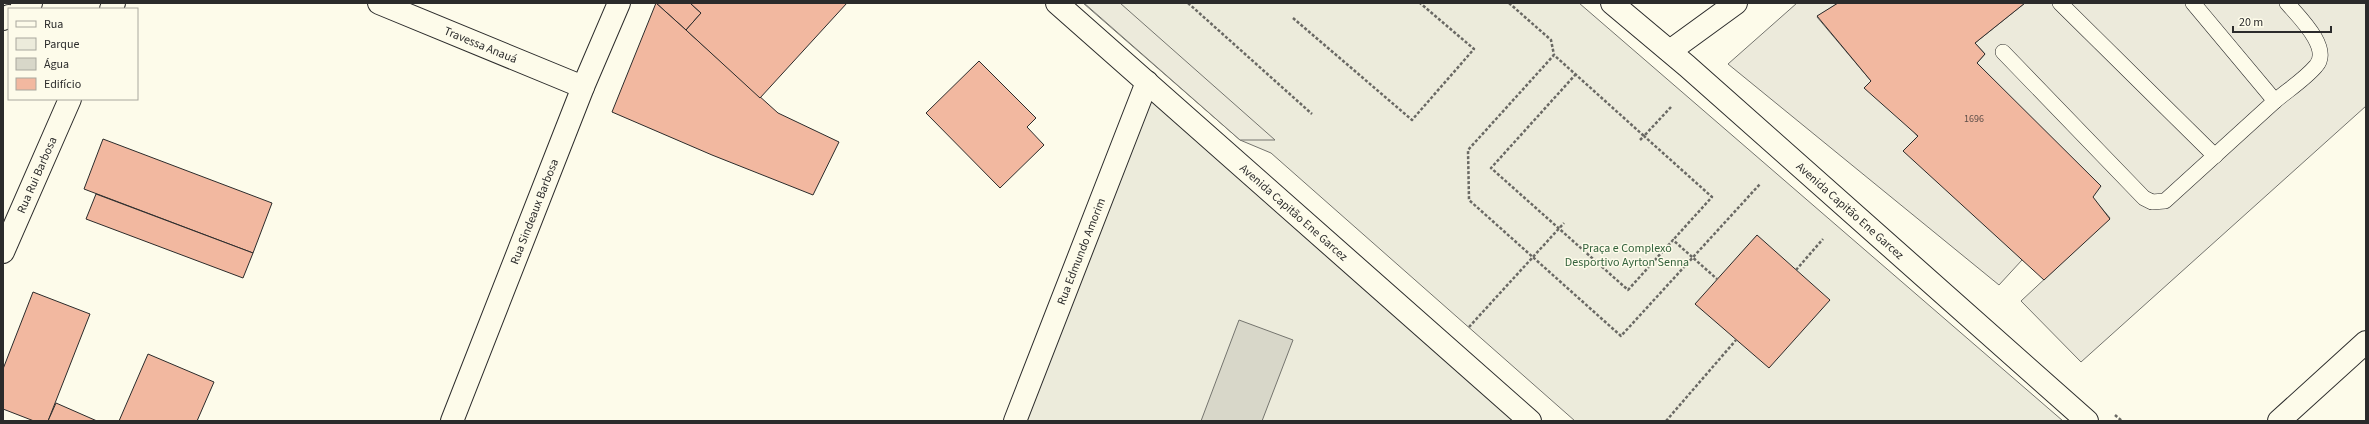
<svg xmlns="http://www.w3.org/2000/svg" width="2369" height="424" viewBox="0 0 2369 424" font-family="'Source Sans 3',sans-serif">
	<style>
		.green { fill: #ecebdb; stroke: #74746e }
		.parking { fill: #eceadb; stroke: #74746e }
		.water { fill: #d8d7c9; stroke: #74746e }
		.building { fill: #f2b8a0; stroke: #2b2b2b }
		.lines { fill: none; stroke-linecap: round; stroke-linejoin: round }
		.service-casing { stroke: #2b2b2b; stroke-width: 16 }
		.minor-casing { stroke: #2b2b2b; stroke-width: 24 }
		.tertiary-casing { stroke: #2b2b2b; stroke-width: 24 }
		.primary-casing { stroke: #2b2b2b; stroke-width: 24 }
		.path { stroke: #6a6964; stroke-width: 2.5; stroke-dasharray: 3 2; stroke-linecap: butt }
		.service { stroke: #fdfbea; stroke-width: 15 }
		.minor { stroke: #fdfbea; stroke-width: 22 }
		.tertiary { stroke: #fdfbea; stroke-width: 22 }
		.primary { stroke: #fdfbea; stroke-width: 22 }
		.labels { text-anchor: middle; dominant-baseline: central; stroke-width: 3; stroke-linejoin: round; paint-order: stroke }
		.number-label { font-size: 10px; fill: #5d4e48 }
		.street-label { font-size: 12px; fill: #2b2b2b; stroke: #fdfbea }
		.park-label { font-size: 12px; fill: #34623c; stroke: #fdfbea }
	</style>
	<rect width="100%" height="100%" fill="#fdfbea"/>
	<g class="green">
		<polygon points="1083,3 1579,3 2063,421 1575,421 1271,153 1240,140"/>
		<polygon points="1147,82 1530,421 1015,421"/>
	</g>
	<g class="parking">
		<polygon points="1084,3 1120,3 1275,140 1240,140"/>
		<polygon points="1797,3 1838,3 1817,17 2022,260 1999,285 1728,64"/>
		<polygon points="2025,3 2366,3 2366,106 2081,362 2021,301 2110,218 1977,63 1985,54 1975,43"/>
	</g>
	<polygon class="water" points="1239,320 1293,340 1262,421 1201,421"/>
	<g class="building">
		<polygon points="656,3 690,3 701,13 686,30"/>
		<polygon points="656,3 778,113 839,142 813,195 712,155 612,112"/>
		<polygon points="690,3 847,3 760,98 686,30 701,13"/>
		<polygon points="1838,3 2025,3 1975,43 1985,54 1977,63 2101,186 2093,197 2110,219 2044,280 1903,151 1918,136 1864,88 1871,81 1817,16"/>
		<polygon points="979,61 1036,118 1027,127 1044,145 1000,188 926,113"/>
		<polygon points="103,139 272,203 253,253 84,189"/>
		<polygon points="96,194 253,253 243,278 86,219"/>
		<polygon points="1757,235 1830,300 1769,368 1695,304"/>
		<polygon points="33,292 90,314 48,421 34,421 3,409 3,369"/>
		<polygon points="148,354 214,382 197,421 119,421"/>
		<polygon points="56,403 97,421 48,421"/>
	</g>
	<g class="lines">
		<g class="service-casing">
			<g id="service">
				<polyline points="2060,3 2215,156"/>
				<path d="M 2193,3 L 2275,101 C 2288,90 2305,79 2316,66 C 2332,48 2298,16 2287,3"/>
				<polyline points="2003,52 2144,198 2152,202 2165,201 2275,101"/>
			</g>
		</g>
		<g class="minor-casing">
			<g id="minor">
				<path id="s1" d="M 379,3 L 583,87"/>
				<polyline points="111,9 114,3"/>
				<polyline points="1670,51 1736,3"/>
				<path id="s2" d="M 3,252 L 70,99"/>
				<path id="s3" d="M 452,421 L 583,87 L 619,3"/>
				<polyline points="2279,421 2366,342"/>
			</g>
		</g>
		<g class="tertiary-casing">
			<g id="tertiary">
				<path id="s4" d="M 1015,421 L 1147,82"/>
			</g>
		</g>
		<g class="primary-casing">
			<g id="primary">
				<path id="s5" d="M 1057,3 L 1530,421"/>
				<path id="s6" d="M 1612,3 L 1687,66 L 2087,421"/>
				<polyline points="21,9 31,3"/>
				<polyline points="3,19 9,16"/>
			</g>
		</g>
		<g class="path">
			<polyline points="1188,3 1312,114"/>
			<polyline points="1509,3 1551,40 1554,55"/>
			<polyline points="1293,18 1412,120 1474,49 1420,3"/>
			<polyline points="1576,74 1491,168 1628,290 1673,240 1717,279"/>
			<polyline points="1671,107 1644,136 1554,55 1468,150 1469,200 1621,336 1760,184"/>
			<polyline points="1640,140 1644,136 1712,197 1673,240"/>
			<polyline points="1796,270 1823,239"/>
			<polyline points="1469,327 1564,223"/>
			<polyline points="2115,415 2122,421"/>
			<polyline points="1666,421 1736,340"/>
		</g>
		<use href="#service" class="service"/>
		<use href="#minor" class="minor"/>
		<use href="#tertiary" class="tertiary"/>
		<use href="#primary" class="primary"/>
	</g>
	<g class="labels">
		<g class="number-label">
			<text x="1974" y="119">1696</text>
		</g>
		<g class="street-label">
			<text stroke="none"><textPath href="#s1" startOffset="110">Travessa Anauá</textPath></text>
			<text stroke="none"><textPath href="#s2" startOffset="84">Rua Rui Barbosa</textPath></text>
			<text stroke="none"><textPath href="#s3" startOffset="225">Rua Sindeaux Barbosa</textPath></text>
			<text stroke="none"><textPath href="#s6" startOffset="316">Avenida Capitão Ene Garcez</textPath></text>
			<text stroke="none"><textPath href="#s5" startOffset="316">Avenida Capitão Ene Garcez</textPath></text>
			<text stroke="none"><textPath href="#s4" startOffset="182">Rua Edmundo Amorim</textPath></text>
		</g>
		<g class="park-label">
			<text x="1627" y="248">Praça e Complexo<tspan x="1627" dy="14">Desportivo Ayrton Senna</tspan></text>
		</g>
	</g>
	<rect width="2369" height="424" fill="none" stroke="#2b2b2b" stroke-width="8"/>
	<rect x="8" y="8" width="130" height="92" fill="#fdfbea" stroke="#a9a89e"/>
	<rect x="16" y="21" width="20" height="6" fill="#fdfbea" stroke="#a9a89e"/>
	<text x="44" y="28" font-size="12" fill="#2b2b2b">Rua</text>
	<rect x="16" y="38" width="20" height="12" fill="#ecebdb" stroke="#a9a89e"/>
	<text x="44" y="48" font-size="12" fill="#2b2b2b">Parque</text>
	<rect x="16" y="58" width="20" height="12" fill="#d8d7c9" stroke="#a9a89e"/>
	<text x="44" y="68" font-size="12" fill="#2b2b2b">Água</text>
	<rect x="16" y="78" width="20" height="12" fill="#f2b8a0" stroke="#a9a89e"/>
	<text x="44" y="88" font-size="12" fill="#2b2b2b">Edifício</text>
	<path d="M2233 26v6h98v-6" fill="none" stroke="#2b2b2b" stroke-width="2"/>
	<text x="2239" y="26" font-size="12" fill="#2b2b2b" stroke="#fdfbea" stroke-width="3" paint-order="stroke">20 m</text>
</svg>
